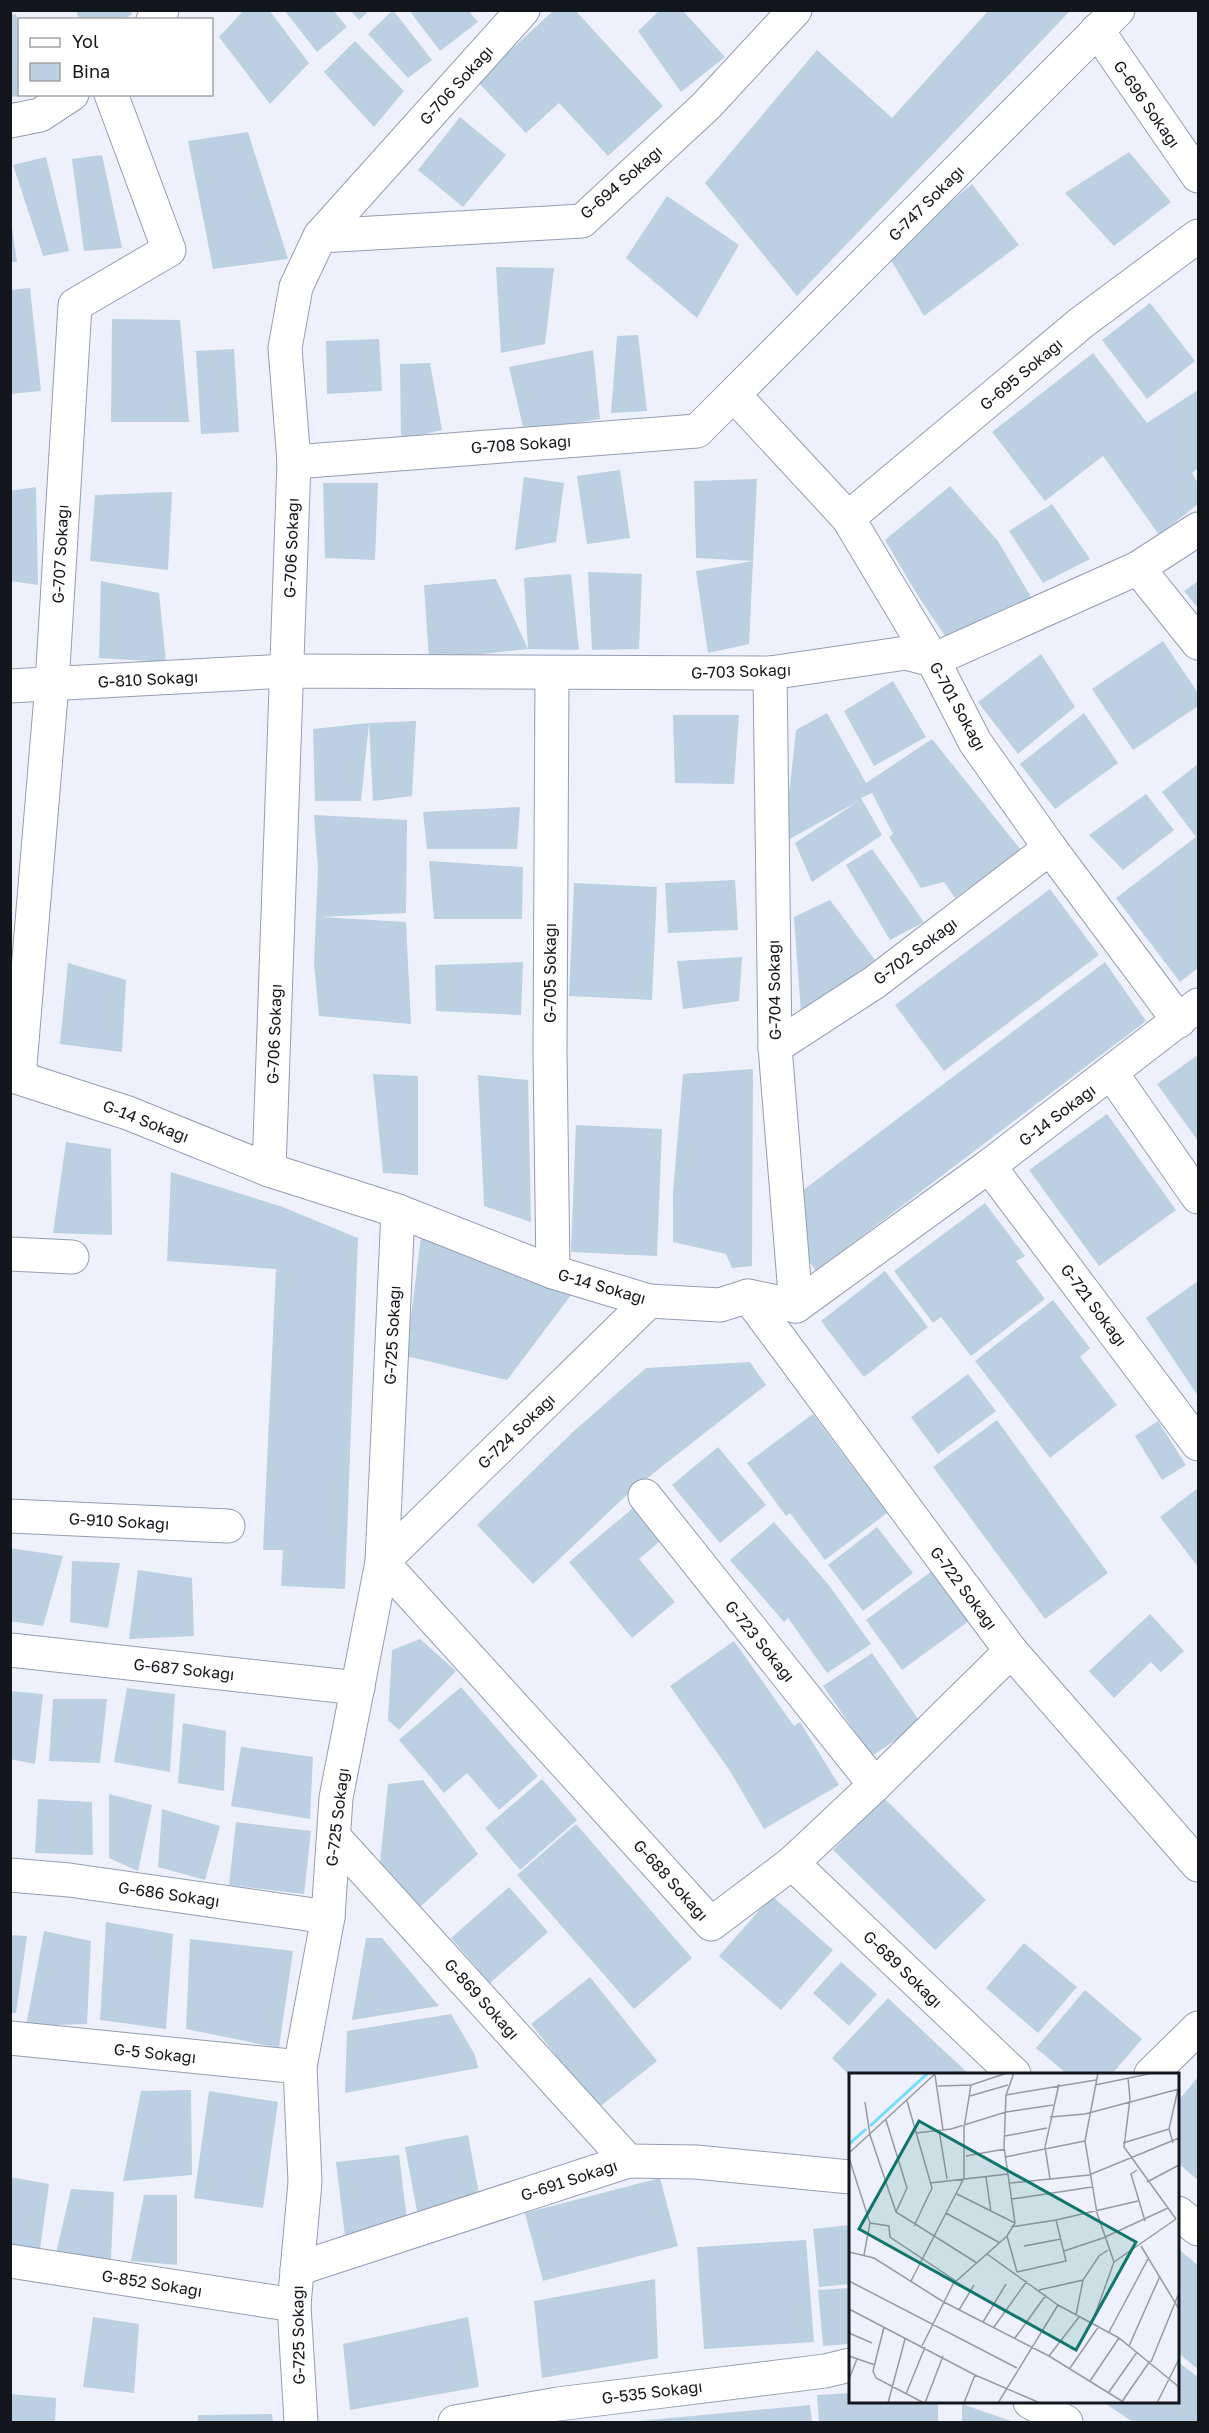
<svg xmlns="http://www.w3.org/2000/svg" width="1209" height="2433" viewBox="0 0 1209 2433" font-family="'Golos Text',sans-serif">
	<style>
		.building { fill: #bbd0e2 }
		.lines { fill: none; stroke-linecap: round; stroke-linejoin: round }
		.minor-casing { stroke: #959db3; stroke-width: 35 }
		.tertiary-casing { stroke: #959db3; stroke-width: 35 }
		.minor { stroke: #fff; stroke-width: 33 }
		.tertiary { stroke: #fff; stroke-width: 33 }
		.labels { text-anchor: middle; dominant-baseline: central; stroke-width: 4.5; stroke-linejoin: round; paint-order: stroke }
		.street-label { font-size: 16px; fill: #14161e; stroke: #fff }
		.inset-river { fill: none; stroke: #6ddefd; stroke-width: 3 }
		.inset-road { fill: none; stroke: #9799a3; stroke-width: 1.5 }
		.view { fill: #0f766e; fill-opacity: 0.15; stroke: #0f766e; stroke-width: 3 }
		.inset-edge { fill: none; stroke: #14161e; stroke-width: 3 }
	</style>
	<rect width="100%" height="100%" fill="#eef1fb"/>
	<g class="building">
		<polygon points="76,10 130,10 132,14 124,20 79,20"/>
		<polygon points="244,10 269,10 309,63 270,104 219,37"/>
		<polygon points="284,10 333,10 347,27 317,52"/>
		<polygon points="350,10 370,10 359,20"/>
		<polygon points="393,10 432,60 408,78 368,34"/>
		<polygon points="409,10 468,10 478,22 440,51"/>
		<polygon points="554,10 575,10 663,106 608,156 559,103 526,133 477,81"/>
		<polygon points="660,10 682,10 725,57 681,92 638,31"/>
		<polygon points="989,10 1071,10 797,296 705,183 817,50 892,118"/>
		<polygon points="16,14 20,31 20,96 10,97 10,15"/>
		<polygon points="355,41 404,91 374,127 324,72"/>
		<polygon points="460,117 506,155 463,207 418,170"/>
		<polygon points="248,132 288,259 213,269 188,141"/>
		<polygon points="1129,152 1171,202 1114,246 1065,193"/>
		<polygon points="102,155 122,248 84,251 72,159"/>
		<polygon points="46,157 69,251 43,256 13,165"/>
		<polygon points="972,184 1019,245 924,316 888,255"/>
		<polygon points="667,196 739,245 697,318 626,258"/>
		<polygon points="10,227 12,227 17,262 10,262"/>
		<polygon points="496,267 554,268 545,344 501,353"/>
		<polygon points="30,288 41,391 10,394 10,290"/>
		<polygon points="1150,303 1195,361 1147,399 1102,340"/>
		<polygon points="112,319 180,320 189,422 111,422"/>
		<polygon points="638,335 647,411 611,413 617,336"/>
		<polygon points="379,339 382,391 327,394 326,341"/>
		<polygon points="234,349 239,432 201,434 196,351"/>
		<polygon points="593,350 600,419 524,431 509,367"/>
		<polygon points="1093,353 1147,423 1198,390 1198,468 1192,473 1198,483 1198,504 1159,535 1103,456 1045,501 992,432"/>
		<polygon points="430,363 442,430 401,440 400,364"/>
		<polygon points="620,470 630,538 587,544 577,476"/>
		<polygon points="524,477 564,483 556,542 515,550"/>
		<polygon points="757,479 753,561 749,644 708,653 696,571 753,561 696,558 694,481"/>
		<polygon points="323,483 378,483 375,560 325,558"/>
		<polygon points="950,486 998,541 1031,597 948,640 918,596 885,540"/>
		<polygon points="36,487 38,585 10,581 10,491"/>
		<polygon points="172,492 168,570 90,561 95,495"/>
		<polygon points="1052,504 1090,559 1043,583 1009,531"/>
		<polygon points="588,572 642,574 639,649 592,650"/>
		<polygon points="571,574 579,650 528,649 524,578"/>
		<polygon points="496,579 528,649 429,660 424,585"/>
		<polygon points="101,581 159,593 166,662 99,658"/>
		<polygon points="1198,581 1198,608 1184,591"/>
		<polygon points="1163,641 1198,693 1198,706 1133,750 1092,689"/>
		<polygon points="1041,654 1075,707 1018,754 978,702"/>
		<polygon points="893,681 926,737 874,766 844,711"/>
		<polygon points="827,713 866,783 932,739 1021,850 955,898 944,882 921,888 889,837 893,834 872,793 861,798 882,835 812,882 795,843 857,802 784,842 796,730"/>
		<polygon points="1084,713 1118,763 1055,809 1020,764"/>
		<polygon points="673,715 739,715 734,784 675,783"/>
		<polygon points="416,721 412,796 373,801 369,723 361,801 315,801 313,729 369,723"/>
		<polygon points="1198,764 1198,968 1180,982 1116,898 1196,837 1162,792"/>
		<polygon points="1146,794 1174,830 1123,870 1089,835"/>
		<polygon points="520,807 517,849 427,849 423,812"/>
		<polygon points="314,815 407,820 406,913 320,917 406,922 411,1024 319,1016 314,963 318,869"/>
		<polygon points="872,849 924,922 890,940 846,865"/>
		<polygon points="429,861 523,867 522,919 434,919"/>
		<polygon points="735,880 738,930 668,933 665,883"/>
		<polygon points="574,883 657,887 652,1000 569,996"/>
		<polygon points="1050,889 1099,955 944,1071 895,1005"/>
		<polygon points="830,900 875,960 801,1013 794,917"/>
		<polygon points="742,957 739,1001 683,1009 677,961"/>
		<polygon points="523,962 521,1015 436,1011 435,965"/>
		<polygon points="1105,962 1146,1021 816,1271 793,1238 790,1200"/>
		<polygon points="68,963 126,980 122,1052 60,1044"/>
		<polygon points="1198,1055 1198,1141 1157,1084"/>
		<polygon points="753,1069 752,1266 732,1268 726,1254 673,1242 673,1192 683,1074"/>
		<polygon points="373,1074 418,1076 418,1175 383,1173"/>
		<polygon points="478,1075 528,1080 531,1222 484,1206"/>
		<polygon points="1107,1114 1176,1210 1099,1266 1029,1170"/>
		<polygon points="576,1125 662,1129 657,1256 571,1252"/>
		<polygon points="66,1142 111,1149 112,1235 53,1233"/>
		<polygon points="171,1172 280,1206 358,1238 345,1589 281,1586 283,1550 263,1550 276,1269 167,1261"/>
		<polygon points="985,1203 1025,1256 1016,1261 1045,1299 971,1356 941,1317 933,1323 894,1271"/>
		<polygon points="421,1237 511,1267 509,1273 571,1295 507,1380 406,1356"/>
		<polygon points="885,1271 928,1327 864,1377 821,1321"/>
		<polygon points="1198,1281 1198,1396 1146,1318"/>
		<polygon points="1053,1300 1090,1348 1080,1357 1117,1405 1050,1458 975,1361"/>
		<polygon points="750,1362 766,1385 632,1490 533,1584 477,1525 575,1430 646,1368"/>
		<polygon points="968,1374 996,1411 938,1454 911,1417"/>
		<polygon points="813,1414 887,1513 825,1560 790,1513 786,1516 747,1463"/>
		<polygon points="997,1420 1108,1573 1045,1619 933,1467"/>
		<polygon points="1158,1421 1186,1465 1162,1480 1135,1436"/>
		<polygon points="718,1447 766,1505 720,1543 672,1485"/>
		<polygon points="1198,1488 1198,1567 1160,1517"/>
		<polygon points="639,1503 666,1536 639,1559 675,1602 632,1638 569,1562"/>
		<polygon points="774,1522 828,1584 871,1644 827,1673 788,1618 784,1622 730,1560"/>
		<polygon points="877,1527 913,1573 863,1611 828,1565"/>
		<polygon points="10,1548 63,1556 43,1626 10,1621"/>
		<polygon points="72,1561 120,1563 108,1628 70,1622"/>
		<polygon points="138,1570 192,1578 194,1636 129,1639"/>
		<polygon points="932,1571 969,1621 902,1670 866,1620"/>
		<polygon points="1150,1614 1184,1651 1161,1672 1151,1662 1114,1698 1089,1671"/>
		<polygon points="420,1639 456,1671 399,1730 388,1720 392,1650"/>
		<polygon points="734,1641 794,1726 800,1722 839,1785 764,1829 730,1771 670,1686"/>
		<polygon points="872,1653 921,1723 872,1756 823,1686"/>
		<polygon points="461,1687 538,1776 499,1810 467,1773 444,1793 399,1740"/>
		<polygon points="127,1688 175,1694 170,1772 114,1762"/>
		<polygon points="10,1691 43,1694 35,1764 10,1759"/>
		<polygon points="53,1699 107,1699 100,1763 49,1761"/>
		<polygon points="183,1723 226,1731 224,1791 178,1783"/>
		<polygon points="241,1747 313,1757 310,1819 231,1806"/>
		<polygon points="542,1779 577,1820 520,1870 485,1828"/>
		<polygon points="423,1780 478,1854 419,1908 380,1863 388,1784"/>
		<polygon points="109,1794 152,1805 138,1871 109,1858"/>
		<polygon points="884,1798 986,1900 935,1950 833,1850"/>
		<polygon points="38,1799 92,1802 93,1855 35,1853"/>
		<polygon points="162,1809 220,1826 205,1880 158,1867"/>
		<polygon points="236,1822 311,1831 304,1894 229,1885"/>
		<polygon points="576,1824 692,1958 634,2009 517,1875"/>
		<polygon points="509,1887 548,1932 490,1983 451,1938"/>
		<polygon points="772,1896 833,1950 781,2010 719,1956"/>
		<polygon points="106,1922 173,1934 166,2029 100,2020"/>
		<polygon points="44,1931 91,1941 87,2024 26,2026"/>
		<polygon points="10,1935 27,1936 16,2013 10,2013"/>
		<polygon points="366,1938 382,1938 439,2006 352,2020"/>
		<polygon points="190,1939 293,1951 279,2048 186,2029"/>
		<polygon points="1024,1943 1077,1987 1038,2033 986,1988"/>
		<polygon points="841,1962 877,1994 849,2026 813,1993"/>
		<polygon points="590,1977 657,2061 598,2108 531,2024"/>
		<polygon points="1085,1990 1142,2039 1112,2074 1067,2074 1036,2048"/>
		<polygon points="888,1998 942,2049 969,2074 850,2076 832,2058"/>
		<polygon points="451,2014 475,2055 478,2068 345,2093 347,2031"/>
		<polygon points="1198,2077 1198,2180 1178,2163 1178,2101"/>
		<polygon points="191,2090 192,2175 123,2181 141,2091"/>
		<polygon points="209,2091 278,2102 263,2208 194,2198"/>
		<polygon points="468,2135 480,2199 417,2211 405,2147"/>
		<polygon points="399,2155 408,2228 345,2236 336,2162"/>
		<polygon points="10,2177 49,2184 39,2257 10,2253"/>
		<polygon points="660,2178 678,2246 543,2281 525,2213"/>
		<polygon points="71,2189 114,2192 111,2259 54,2262"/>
		<polygon points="144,2195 177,2195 177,2265 131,2261"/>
		<polygon points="850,2225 850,2284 819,2287 813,2229"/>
		<polygon points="806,2240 814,2342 704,2349 697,2247"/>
		<polygon points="1178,2249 1198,2265 1198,2369 1178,2353"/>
		<polygon points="655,2279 658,2358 542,2378 534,2301"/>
		<polygon points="850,2288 850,2344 823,2346 818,2290"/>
		<polygon points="93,2317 139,2324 134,2393 83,2387"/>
		<polygon points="468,2317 479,2387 350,2410 343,2344"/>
		<polygon points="1178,2362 1198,2377 1198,2422 1133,2422 1103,2402 1178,2402"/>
		<polygon points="850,2393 850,2402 938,2402 938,2422 819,2422 817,2395"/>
		<polygon points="10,2394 56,2398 55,2422 10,2422"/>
		<polygon points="962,2404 1014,2422 962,2422"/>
		<polygon points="810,2405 812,2422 639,2422 639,2421"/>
		<polygon points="272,2414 273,2422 198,2422 198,2415"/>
	</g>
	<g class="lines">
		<g class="minor-casing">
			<g id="minor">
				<polyline points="153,20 162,10"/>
				<polyline points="1097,30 1198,176"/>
				<polyline points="10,121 40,115 72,94"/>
				<polyline points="320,236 582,221 706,106 795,10"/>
				<polyline points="734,395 848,518 933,660 975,742 1050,848 1179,1021"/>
				<polyline points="294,462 697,431 1118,10"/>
				<polyline points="848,518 1081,323 1198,236"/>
				<polyline points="1138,568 1198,643"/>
				<polyline points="770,673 775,1047 796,1306"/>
				<polyline points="552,674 550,1052 553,1272"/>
				<polyline points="10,686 286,671 770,673 906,653 933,660 1138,568 1198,529"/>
				<polyline points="775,1047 875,982 1050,848"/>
				<polyline points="1112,1074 1198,1197"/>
				<polyline points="10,1075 128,1113 269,1170 398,1211 553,1272 649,1301"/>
				<polyline points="19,1077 52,684 75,305 169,250 111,94"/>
				<polyline points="989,1166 1198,1444"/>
				<polyline points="269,1170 294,462 285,348 296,287 320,236 523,10"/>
				<polyline points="398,1211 382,1562 711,1924 792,1863 875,1785 1011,1651"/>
				<polyline points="10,1254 72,1257"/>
				<polyline points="748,1296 1011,1651 1198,1865"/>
				<polyline points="645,1496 875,1785"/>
				<polyline points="10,1516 228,1526"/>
				<polyline points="10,1650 358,1688"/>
				<polyline points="335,1838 628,2161"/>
				<polyline points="792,1863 1014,2074"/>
				<polyline points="10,1875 69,1880 328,1917"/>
				<polyline points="1151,2074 1198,2028"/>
				<polyline points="1178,2213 1198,2229"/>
				<polyline points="10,2261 294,2305"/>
				<polyline points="297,2269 628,2161 696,2162 850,2177"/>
				<polyline points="1030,2402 1066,2422"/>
				<polyline points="455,2422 558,2404 825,2371 850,2365"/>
			</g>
		</g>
		<g class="tertiary-casing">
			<g id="tertiary">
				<polyline points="10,2038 300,2067"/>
				<polyline points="301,2422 294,2305 305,2182 300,2067 328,1917 336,1798 382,1562 649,1301 720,1305 748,1296 796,1306 989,1166 1198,1005"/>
			</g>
		</g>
		<use href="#minor" class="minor"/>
		<use href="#tertiary" class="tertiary"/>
	</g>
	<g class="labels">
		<g class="street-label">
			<text transform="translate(456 85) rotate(-48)">G-706 Sokağı</text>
			<text transform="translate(1147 104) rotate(55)">G-696 Sokağı</text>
			<text transform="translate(621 182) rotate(-41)">G-694 Sokağı</text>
			<text transform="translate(926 203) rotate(-45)">G-747 Sokağı</text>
			<text transform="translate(1021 374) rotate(-40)">G-695 Sokağı</text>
			<text transform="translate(521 444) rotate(-4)">G-708 Sokağı</text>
			<text transform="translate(291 548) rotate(-88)">G-706 Sokağı</text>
			<text transform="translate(60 554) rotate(-87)">G-707 Sokağı</text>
			<text transform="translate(741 671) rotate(-2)">G-703 Sokağı</text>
			<text transform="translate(148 679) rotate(-3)">G-810 Sokağı</text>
			<text transform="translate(958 706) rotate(61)">G-701 Sokağı</text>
			<text transform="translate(915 951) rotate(-37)">G-702 Sokağı</text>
			<text transform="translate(550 973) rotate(-90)">G-705 Sokağı</text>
			<text transform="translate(774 990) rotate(-91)">G-704 Sokağı</text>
			<text transform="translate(274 1034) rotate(-88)">G-706 Sokağı</text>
			<text transform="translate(1057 1115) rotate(-37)">G-14 Sokağı</text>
			<text transform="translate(146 1121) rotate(21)">G-14 Sokağı</text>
			<text transform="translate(602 1286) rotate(16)">G-14 Sokağı</text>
			<text transform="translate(1094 1305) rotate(53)">G-721 Sokağı</text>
			<text transform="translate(392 1335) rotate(-87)">G-725 Sokağı</text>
			<text transform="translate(516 1431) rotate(-44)">G-724 Sokağı</text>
			<text transform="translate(119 1521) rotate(3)">G-910 Sokağı</text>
			<text transform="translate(964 1588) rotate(53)">G-722 Sokağı</text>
			<text transform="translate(760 1641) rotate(51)">G-723 Sokağı</text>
			<text transform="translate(184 1669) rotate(6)">G-687 Sokağı</text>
			<text transform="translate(337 1817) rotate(-83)">G-725 Sokağı</text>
			<text transform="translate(671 1880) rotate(48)">G-688 Sokağı</text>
			<text transform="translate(169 1894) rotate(8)">G-686 Sokağı</text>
			<text transform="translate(903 1969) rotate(44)">G-689 Sokağı</text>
			<text transform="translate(482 1999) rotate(48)">G-869 Sokağı</text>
			<text transform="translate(155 2053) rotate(6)">G-5 Sokağı</text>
			<text transform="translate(569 2180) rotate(-18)">G-691 Sokağı</text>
			<text transform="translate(152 2283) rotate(9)">G-852 Sokağı</text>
			<text transform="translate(298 2335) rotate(-91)">G-725 Sokağı</text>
			<text transform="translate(652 2392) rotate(-7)">G-535 Sokağı</text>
		</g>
	</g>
	<g transform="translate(849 2073)">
		<rect width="330" height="330" fill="#eef1fb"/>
		<path class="inset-river" d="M 21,53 L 79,0M 0,71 L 17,56"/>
		<path class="inset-road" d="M 249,0 L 236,68 L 248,140 L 265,189M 86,2 L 94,57M 279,5 L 281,26 L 275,74 L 327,146M 246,12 L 304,0M 89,13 L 122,12 L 158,0M 157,22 L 247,7M 121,23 L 159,12M 58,28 L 83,115 L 65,153M 16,29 L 21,62 L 47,139 L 128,190M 201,44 L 236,41 L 330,16M 37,47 L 58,115 L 47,139M 90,57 L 98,106M 67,60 L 102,56 L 157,39 L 204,32M 156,63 L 198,55M 274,70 L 320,56M 324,70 L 320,56 L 329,16M 0,80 L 87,0M 117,83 L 156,76M 156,84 L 236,68M 0,85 L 21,150 L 15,182M 288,97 L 282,101 L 296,148M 137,104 L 142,139M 201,106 L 196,74 L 210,11M 298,109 L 330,92M 81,110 L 159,101M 161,110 L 240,102 L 330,65M 108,121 L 166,150M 163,126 L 243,114M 97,140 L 151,170M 21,150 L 40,153 L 41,164 L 107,208M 162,154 L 207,147 L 289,128M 158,163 L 168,199M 175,173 L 212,166M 292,173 L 330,236M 215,178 L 254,165 L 319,135M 0,179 L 25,185 L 93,228 L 200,283 L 276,330M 138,181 L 209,232 L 270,265 L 330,314M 265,189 L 327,146M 168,199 L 217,188 L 207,147M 0,208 L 168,295M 62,208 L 115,105 L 115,55 L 122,12M 190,217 L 234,207M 0,236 L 126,302 L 191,330M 110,237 L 125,212M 227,242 L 234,207 L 250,183 L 259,177M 134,249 L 157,211M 243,250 L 265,189M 35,254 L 24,298 L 27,305 L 75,330M 145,254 L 178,208M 260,259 L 300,184M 0,260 L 23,270M 166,265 L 197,222M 73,273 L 104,211 L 158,163 L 166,150 L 155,74 L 157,22 L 165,0M 280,273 L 311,203M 0,283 L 26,292M 200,283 L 230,244M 302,289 L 330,220M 221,295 L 250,253M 0,306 L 8,286M 241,308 L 270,265M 260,319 L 288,279M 57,321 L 76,274M 39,330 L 56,266M 76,330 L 94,283M 115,330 L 126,302M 149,330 L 209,232M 272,330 L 301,288M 308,330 L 330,286"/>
		<path class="view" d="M 70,48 L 287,169 L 227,277 L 10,156 Z"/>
		<rect width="330" height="330" class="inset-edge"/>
	</g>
	<rect width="1209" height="2433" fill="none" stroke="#14161e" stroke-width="24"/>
	<rect x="18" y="18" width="195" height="78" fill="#ffffff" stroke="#a1a2a5" stroke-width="1.5"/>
	<rect x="30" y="38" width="30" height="9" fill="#ffffff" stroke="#a1a2a5" stroke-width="1.5"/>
	<text x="72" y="48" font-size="18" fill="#14161e">Yol</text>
	<rect x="30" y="63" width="30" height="18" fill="#bbd0e2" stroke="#a1a2a5" stroke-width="1.5"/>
	<text x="72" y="78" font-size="18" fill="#14161e">Bina</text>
</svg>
